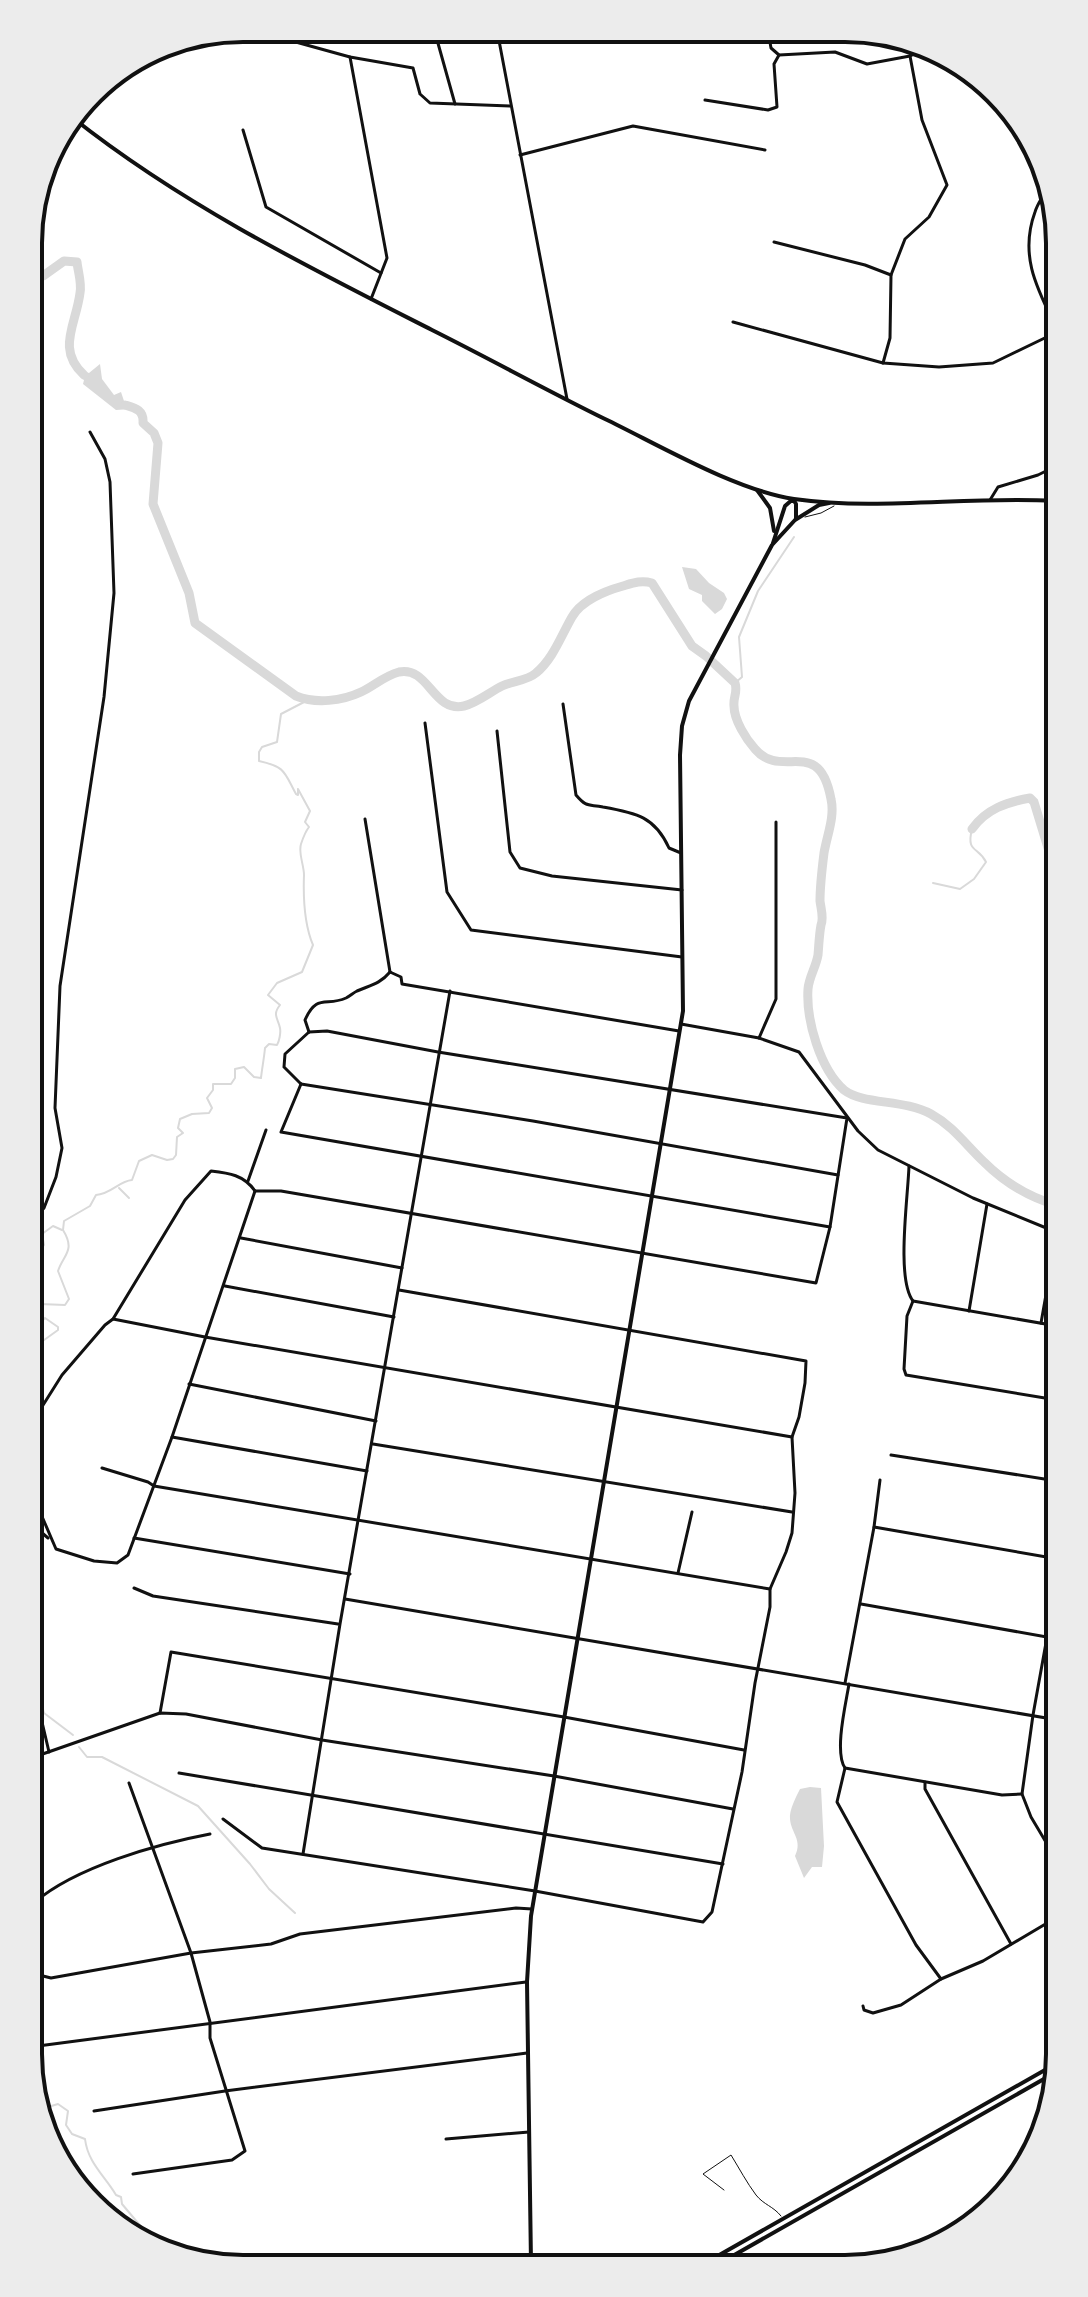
<svg xmlns="http://www.w3.org/2000/svg" width="1088" height="2297" viewBox="0 0 1088 2297" font-family="'Noto Sans',sans-serif">
	<style>
		.water { fill: #d9d9d9 }
		.lines { fill: none; stroke-linecap: round; stroke-linejoin: round }
		.stream { stroke: #d9d9d9; stroke-width: 2 }
		.river { stroke: #d9d9d9; stroke-width: 9 }
		.service { stroke: #111; stroke-width: 1 }
		.minor { stroke: #111; stroke-width: 3 }
		.tertiary { stroke: #111; stroke-width: 3 }
		.secondary { stroke: #111; stroke-width: 4 }
		.primary { stroke: #111; stroke-width: 4 }
		.rim { fill: none; stroke: #111; stroke-width: 4 }
	</style>
	<rect width="100%" height="100%" fill="#fff"/>
	<g class="water">
		<polygon points="100,364 102,379 114,395 121,392 124,401 133,404 131,409 116,410 83,384 84,380 79,375 77,369 89,373"/>
		<polygon points="682,567 696,569 709,583 724,593 727,599 722,609 715,614 702,601 702,595 689,589"/>
		<path d="M 810,1787 L 821,1788 L 824,1846 L 822,1867 L 812,1867 L 804,1878 L 795,1856 C 803,1840 791,1833 790,1819 C 789,1810 796,1797 800,1789 Z"/>
	</g>
	<g class="lines">
		<g class="stream">
			<polyline points="735,683 742,677 739,637 758,591 794,537"/>
			<path d="M 933,883 L 960,889 L 974,879 L 986,862 C 978,846 966,853 972,829"/>
			<polyline points="119,1188 129,1198"/>
			<polyline points="33,1268 36,1267 40,1259 39,1252 44,1245 42,1234 53,1226 62,1230"/>
			<path d="M 33,1348 L 58,1330 L 58,1327 L 45,1318 L 43,1320 L 43,1316 L 37,1314 L 36,1308 L 40,1304 L 65,1305 L 69,1299 L 58,1271 C 63,1255 76,1251 63,1230 L 64,1221 L 90,1206 L 96,1195 C 111,1194 119,1181 132,1180 L 139,1161 L 152,1155 L 167,1160 L 173,1159 L 176,1155 L 177,1137 L 183,1133 L 178,1128 L 180,1119 L 192,1114 L 209,1113 L 212,1108 L 207,1098 L 213,1090 L 213,1084 L 231,1084 L 235,1078 L 235,1069 L 244,1067 L 254,1077 L 261,1078 C 262,1068 264,1059 265,1048 L 269,1044 L 277,1045 C 279,1042 281,1033 280,1028 C 278,1018 272,1015 280,1005 L 268,995 L 277,983 L 302,972 L 313,945 C 305,926 303,901 304,875 C 304,865 298,853 301,844 C 303,838 305,832 309,827 L 305,822 L 310,811 L 298,789 L 298,795 L 296,794 C 284,772 286,767 259,761 L 259,752 L 262,747 L 277,742 L 281,714 L 308,700"/>
			<polyline points="34,1676 44,1713 73,1735"/>
			<polyline points="79,1747 87,1757 102,1757 198,1806 250,1864 269,1889 295,1913"/>
			<path d="M 35,2081 L 43,2088 L 40,2097 L 45,2099 L 48,2107 L 58,2104 L 68,2111 L 66,2125 L 72,2134 L 85,2139 C 88,2163 104,2175 116,2195 L 121,2197 L 122,2204 L 143,2229"/>
		</g>
		<g class="river">
			<path d="M 30,280 L 43,276 L 64,261 L 77,262 C 78,272 82,283 80,293 C 76,325 56,349 84,375"/>
			<path d="M 125,405 C 135,408 144,410 143,423 L 154,433 L 158,443 L 153,504 L 189,593 L 195,623 L 296,696 C 316,704 342,701 361,692 C 374,686 384,676 399,672 C 429,666 433,713 464,706 C 477,703 490,692 502,686 C 512,681 527,681 536,673 C 553,659 561,636 572,617 C 581,601 605,591 623,586 C 633,583 641,580 652,583 L 692,646 L 706,656 L 735,683 C 738,692 733,697 734,706 C 734,720 746,739 755,749 C 782,781 819,734 831,799 C 835,817 827,835 824,853 C 822,869 820,885 820,901 C 821,909 824,918 821,925 C 819,936 819,944 818,955 C 816,967 809,977 808,989 C 806,1020 820,1069 844,1090 C 863,1105 904,1099 931,1114 C 953,1126 966,1145 984,1162 C 1005,1183 1029,1197 1056,1205"/>
			<path d="M 972,829 C 986,809 1007,802 1030,798 L 1034,802 L 1055,871"/>
		</g>
		<g class="service">
			<polyline points="805,517 821,513 834,506"/>
			<path d="M 724,2190 L 703,2174 L 731,2155 C 739,2168 747,2183 756,2195 C 764,2205 773,2206 781,2216"/>
		</g>
		<g class="minor">
			<polyline points="434,29 455,104"/>
			<polyline points="497,30 567,399"/>
			<polyline points="768,31 771,48 779,55 835,52 867,64 910,56 923,50"/>
			<polyline points="274,36 350,57 413,68 420,94 430,103 510,106"/>
			<polyline points="350,57 387,258 371,299"/>
			<polyline points="705,100 768,110 777,107 774,64 779,55"/>
			<polyline points="243,130 266,207 381,273"/>
			<polyline points="520,155 633,126 765,150"/>
			<path d="M 1047,178 C 1049,193 1039,198 1035,212 C 1020,253 1035,285 1053,321"/>
			<polyline points="774,242 865,265 891,275"/>
			<polyline points="733,322 883,363 939,367 993,363 1053,334"/>
			<polyline points="883,363 890,338 891,275 905,239 929,217 947,185 922,120 910,56"/>
			<polyline points="990,500 998,487 1038,475 1054,467"/>
			<path d="M 563,704 L 576,795 C 587,808 588,804 603,807 C 637,813 655,817 669,848 L 681,853"/>
			<polyline points="425,723 447,892 471,930 682,957"/>
			<polyline points="497,731 510,852 520,868 552,876 682,890"/>
			<polyline points="365,819 390,972"/>
			<polyline points="390,972 401,977 402,984 679,1031"/>
			<path d="M 309,1032 L 305,1020 C 317,993 326,1007 346,998 C 350,996 353,993 357,991 C 371,985 380,984 390,972"/>
			<polyline points="759,1038 776,999 776,822"/>
			<polyline points="301,1084 281,1132 830,1227"/>
			<polyline points="301,1084 533,1121 838,1175"/>
			<polyline points="301,1084 284,1067 285,1054 309,1032"/>
			<path d="M 909,1166 C 908,1197 896,1279 913,1301 L 907,1316 L 904,1369 L 906,1375 L 1057,1400"/>
			<polyline points="248,1181 266,1130"/>
			<polyline points="255,1191 281,1191 816,1283 830,1227 847,1118 438,1052 327,1031 309,1032"/>
			<polyline points="33,1220 44,1208 56,1177 62,1148 55,1108 60,986 104,697 114,593 110,482 105,459 90,432"/>
			<polyline points="241,1238 402,1268"/>
			<polyline points="225,1286 394,1317"/>
			<polyline points="913,1301 1057,1326"/>
			<polyline points="969,1311 987,1204"/>
			<polyline points="113,1319 205,1337 792,1437"/>
			<polyline points="1041,1323 1056,1238"/>
			<polyline points="189,1384 376,1421"/>
			<path d="M 33,1421 L 62,1375 L 105,1325 L 113,1319 L 185,1200 L 211,1171 C 229,1173 244,1175 255,1191"/>
			<polyline points="172,1437 367,1471"/>
			<polyline points="373,1444 792,1512"/>
			<polyline points="891,1455 1057,1481"/>
			<polyline points="102,1468 148,1482 154,1486 770,1589"/>
			<polyline points="34,1498 56,1549 94,1561 117,1563 128,1555 172,1437 255,1191"/>
			<polyline points="34,1526 48,1538"/>
			<polyline points="874,1527 1058,1559"/>
			<polyline points="134,1538 350,1574"/>
			<polyline points="678,1573 692,1512"/>
			<polyline points="134,1588 153,1596 338,1624"/>
			<polyline points="345,1599 1058,1720"/>
			<polyline points="861,1604 1058,1639"/>
			<polyline points="845,1683 874,1527 880,1480"/>
			<path d="M 849,1684 C 846,1703 834,1752 845,1768 L 837,1802 L 916,1945 L 941,1979"/>
			<polyline points="34,1705 42,1722 49,1752"/>
			<polyline points="160,1713 171,1652 564,1717 744,1750"/>
			<polyline points="34,1757 160,1713 186,1714 322,1740 554,1776 733,1809"/>
			<polyline points="845,1768 1002,1795 1022,1794"/>
			<polyline points="179,1773 723,1864"/>
			<polyline points="925,1782 925,1789 1011,1944"/>
			<polyline points="129,1783 191,1953 210,2022 210,2038 245,2151 232,2160 133,2174"/>
			<polyline points="223,1819 262,1848 535,1891 703,1922 712,1912 742,1772 755,1683 770,1607 770,1589 786,1552 792,1533 795,1493 792,1437 799,1417 805,1383 806,1361 399,1290"/>
			<polyline points="303,1854 340,1624 450,991"/>
			<path d="M 35,1902 C 76,1867 157,1844 210,1834"/>
			<polyline points="35,1974 51,1978 191,1953 271,1944 300,1934 516,1908 532,1909"/>
			<polyline points="863,2006 864,2010 873,2013 901,2005 941,1979 983,1961 1059,1916"/>
			<polyline points="38,2046 526,1982"/>
			<polyline points="94,2111 225,2091 527,2053"/>
			<polyline points="446,2139 529,2132"/>
		</g>
		<g class="tertiary">
			<polyline points="681,1024 759,1038 799,1052 858,1131 878,1150 973,1198 1056,1232"/>
			<polyline points="1058,1576 1033,1715 1022,1794 1031,1817 1059,1864"/>
		</g>
		<g class="secondary">
			<polyline points="757,490 770,508 774,531"/>
			<polyline points="773,543 785,506 793,499 796,504 796,518"/>
			<polyline points="531,2263 527,1982 531,1916 683,1011 680,755 682,726 689,701 772,545 795,520 819,505 829,503"/>
		</g>
		<g class="primary">
			<path d="M 73,118 C 183,205 308,267 432,330 C 490,359 546,390 605,419 C 659,445 735,490 794,499 C 880,511 967,496 1054,501"/>
			<polyline points="707,2262 1059,2062"/>
			<polyline points="722,2262 1058,2071"/>
		</g>
	</g>
	<path d="M0 0H1088V2297H0ZM243 42H845A201 201 0 0 1 1046 243V2054A201 201 0 0 1 845 2255H243A201 201 0 0 1 42 2054V243A201 201 0 0 1 243 42Z" fill="#ececec" fill-rule="evenodd"/>
	<path class="rim" d="M243 42H845A201 201 0 0 1 1046 243V2054A201 201 0 0 1 845 2255H243A201 201 0 0 1 42 2054V243A201 201 0 0 1 243 42Z"/>
</svg>
